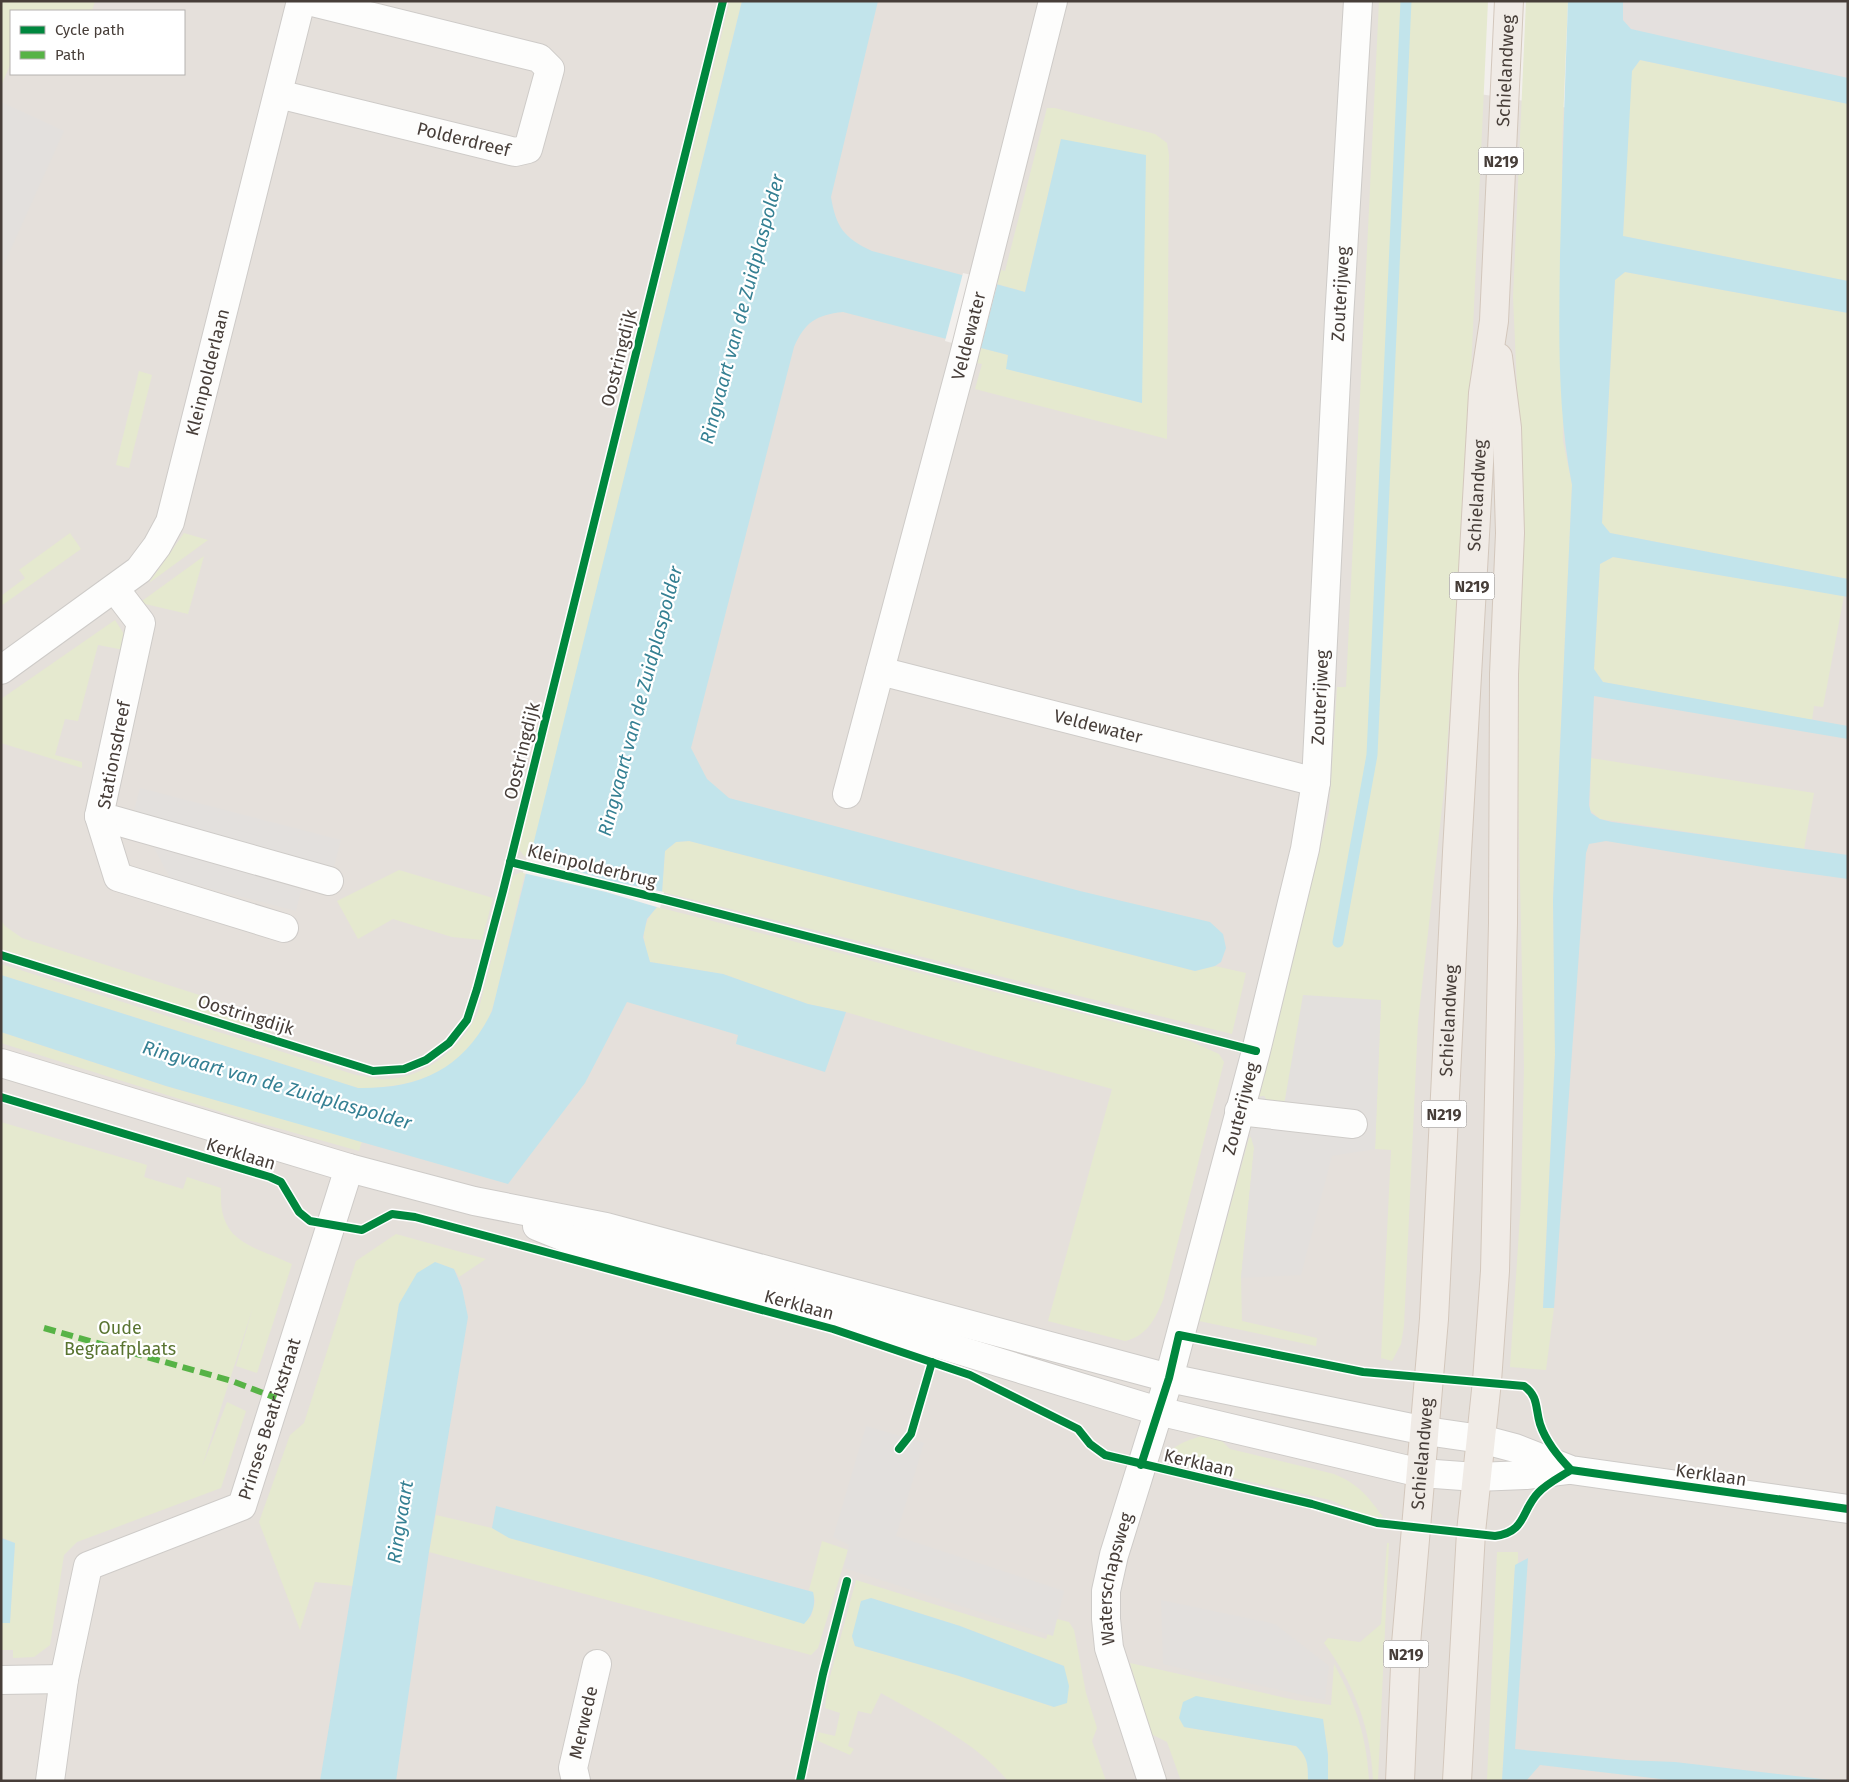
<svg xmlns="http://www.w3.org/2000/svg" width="1849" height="1782" viewBox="0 0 1849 1782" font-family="'Fira Sans',sans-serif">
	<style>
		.residential { fill: #e5e0db; fill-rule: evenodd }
		.industrial { fill: #e4e0de }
		.green { fill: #e5e9cf; fill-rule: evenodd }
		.parking { fill: #e3e0dd }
		.water { fill: #c2e4eb }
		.pier { fill: #f2efec }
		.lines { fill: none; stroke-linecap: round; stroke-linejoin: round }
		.stream { stroke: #c2e4eb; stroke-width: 11 }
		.minor-casing { stroke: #cecbc8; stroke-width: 30 }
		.major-casing { stroke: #d3c7bc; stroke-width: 30 }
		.minor { stroke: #fdfdfc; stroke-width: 28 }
		.major { stroke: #f0ebe6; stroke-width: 28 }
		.quiet { stroke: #57b346; stroke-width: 6; stroke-dasharray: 12 6; stroke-linecap: butt }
		.cycleway-casing { stroke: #fff; stroke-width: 11 }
		.cycleway { stroke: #00873e; stroke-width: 8 }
		.labels { text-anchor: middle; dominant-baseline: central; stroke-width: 4.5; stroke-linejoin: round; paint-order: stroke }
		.shield { fill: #fff; stroke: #7e7874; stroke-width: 1 }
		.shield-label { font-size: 16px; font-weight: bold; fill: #473e39 }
		.street-label { font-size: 18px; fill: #473e39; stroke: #fff }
		.park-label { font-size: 18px; fill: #597431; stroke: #fff }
		.water-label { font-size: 19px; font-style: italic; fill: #358093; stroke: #fff }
	</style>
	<rect width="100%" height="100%" fill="#f2efec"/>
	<path class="residential" d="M 1,1 L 1437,1 L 1435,87 L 1848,152 L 1848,1781 L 1,1781 ZM 11,11 L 184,11 L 184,74 L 11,74 Z"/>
	<polygon class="industrial" points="1597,1 1848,1 1848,162 1591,128"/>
	<g class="green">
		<polygon points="1,1 95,1 92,11 11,11 11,63 1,86"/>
		<polygon points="730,1 742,1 534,844 530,857 524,856 519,849"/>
		<polygon points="1379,1 1488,1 1466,481 1444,790 1418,1022 1404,1326 1401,1344 1392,1361 1381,1358 1391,1150 1375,1149 1381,1000 1284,1105 1269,1104 1264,1096 1259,1097 1329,811 1337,687 1346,687"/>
		<polygon points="1526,1 1568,1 1562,145 1563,441 1572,485 1553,900 1555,1055 1543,1307 1554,1308 1546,1370 1510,1367 1521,1201 1524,1067 1516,696 1521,479 1513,297"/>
		<polygon points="1640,60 1848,104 1848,281 1623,236 1631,72"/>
		<polygon points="1047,108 1055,108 1155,134 1167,143 1169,155 1167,439 975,389 982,364 977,363 981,348 1008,355 1007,369 1142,403 1061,139 1025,292 997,284 1001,270 1005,271"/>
		<polygon points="1625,272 1848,313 1848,579 1610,533 1602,524 1615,280"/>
		<polygon points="139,371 152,375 129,468 116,465"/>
		<polygon points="70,533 81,549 1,606 1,596 25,578 19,570"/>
		<polygon points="184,533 208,540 149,583"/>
		<polygon points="204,556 188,614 145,604 142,601"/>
		<polygon points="1613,557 1844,596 1823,707 1814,706 1812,720 1603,682 1594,669 1600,564"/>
		<polygon points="115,620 124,634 124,650 98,645 78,721 65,719 55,755 82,762 82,768 1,743 1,699"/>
		<polygon points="1591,758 1814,793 1804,849 1600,819 1590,810"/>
		<polygon points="689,841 1195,971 1215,966 1246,973 1232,1034 662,892 665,851 676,842"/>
		<polygon points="399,870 493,898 482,940 452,937 393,919 358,939 337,901"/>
		<path d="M 521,872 L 525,873 C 518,902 511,932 504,962 C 498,986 494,1013 481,1034 C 454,1076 404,1089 358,1088 L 1,975 L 1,964 L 356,1075 C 364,1076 371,1078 379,1079 C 421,1082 462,1049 478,1012 L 513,876 Z"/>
		<path d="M 657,907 L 1190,1041 L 1219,1054 L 1224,1062 L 1163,1300 C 1155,1319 1147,1336 1125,1341 L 1048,1321 L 1112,1089 L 990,1055 L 846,1012 L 808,1004 L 723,974 L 650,962 C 642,939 640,926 657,907 Z"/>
		<polygon points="1,920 5,926 22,938 274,1019 270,1034 1,949"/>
		<polygon points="1,1032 166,1086 362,1141 359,1151 234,1116 1,1043"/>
		<path d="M 1,1122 L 147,1165 L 144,1177 L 183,1189 L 187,1177 L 221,1188 C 218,1243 249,1244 292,1264 L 257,1373 L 236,1366 L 253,1307 L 202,1467 L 227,1402 L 246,1411 L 221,1488 L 77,1542 L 64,1555 L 50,1645 L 34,1657 L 13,1658 L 13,1650 L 1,1650 L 1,1623 L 10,1623 L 15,1543 L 1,1537 Z"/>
		<polygon points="1263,1133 1254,1149 1241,1278 1242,1321 1317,1338 1316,1346 1199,1321 1249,1138"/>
		<polygon points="396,1234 486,1259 459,1277 454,1269 435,1262 399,1304 353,1586 315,1582 300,1630 259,1522 290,1435 304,1423 356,1261"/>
		<path d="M 1209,1434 L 1216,1435 L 1230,1449 L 1334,1474 C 1358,1484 1367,1495 1383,1517 L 1367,1516 L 1330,1500 L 1165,1462 C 1168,1444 1195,1438 1209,1434 Z"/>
		<polygon points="436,1515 492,1528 509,1538 650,1577 811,1617 815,1601 813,1592 809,1590 822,1541 848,1550 818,1648 811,1655 429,1552"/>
		<path d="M 1387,1543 L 1389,1543 L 1378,1781 L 1373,1781 C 1371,1729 1355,1685 1324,1643 L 1328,1638 L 1360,1642 L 1381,1624 Z"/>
		<polygon points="1497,1552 1518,1552 1518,1563 1515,1566 1502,1781 1487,1781"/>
		<path d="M 856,1580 L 1046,1639 L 1053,1618 L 1069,1622 L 1074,1630 L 1086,1693 L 1097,1728 L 1092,1741 L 1106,1781 L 1008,1781 C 976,1742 925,1718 881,1693 L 871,1714 L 858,1711 L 848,1746 L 854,1749 L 850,1755 L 816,1740 L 818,1732 L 835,1736 L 840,1713 L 825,1708 L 828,1684 ZM 871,1598 L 960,1626 L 1064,1666 L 1054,1707 L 956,1675 L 855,1646 L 852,1636 Z"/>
		<path d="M 1130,1663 L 1295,1700 L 1331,1705 L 1334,1664 C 1355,1702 1367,1737 1369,1781 L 1328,1781 L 1328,1755 L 1323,1719 L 1184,1727 L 1296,1746 C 1308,1757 1308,1765 1308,1781 L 1181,1781 L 1167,1742 L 1151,1734 Z"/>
	</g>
	<g class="parking">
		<polygon points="1,102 64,131 1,271"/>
		<polygon points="140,788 341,840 332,874 301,891 296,911 170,878 134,810"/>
		<polygon points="1303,995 1381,1000 1375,1149 1332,1156 1301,1275 1241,1278 1254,1148 1250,1134 1254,1114 1259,1097 1264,1096 1269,1104 1284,1105"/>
		<polygon points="866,1426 924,1443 896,1536 1064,1591 1053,1636 844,1568 849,1545 833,1537"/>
		<polygon points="1161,1600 1275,1624 1329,1666 1325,1700 1163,1664"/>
	</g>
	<g class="water">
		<path d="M 742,1 L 878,1 L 831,197 C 836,227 844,238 872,251 L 1025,292 L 1061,139 L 1146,155 L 1142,403 L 1006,369 L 1008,355 L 843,312 C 816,315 805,322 794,347 L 691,748 L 707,779 L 729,798 L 1080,891 L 1210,922 L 1223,934 L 1226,948 L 1221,962 L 1215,966 L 1195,971 L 689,841 L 676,842 L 665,851 L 662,892 L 657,907 L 647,919 L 643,937 L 650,962 L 723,974 L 808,1004 L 846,1012 L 825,1072 L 736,1044 L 738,1035 L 627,1002 L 585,1083 L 508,1184 L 166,1086 L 1,1032 L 1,975 L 358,1088 C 420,1089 464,1069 492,1011 Z"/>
		<path d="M 1568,1 L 1623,1 L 1623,20 L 1631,29 L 1848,78 L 1848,104 L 1640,60 L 1632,71 L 1623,236 L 1848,281 L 1848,313 L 1625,272 L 1615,280 L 1602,523 L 1610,533 L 1848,579 L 1848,597 L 1613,557 L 1600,564 L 1594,669 L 1603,682 L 1848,726 L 1848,739 L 1594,696 L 1589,805 L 1591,813 L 1600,819 L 1612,822 L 1848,855 L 1848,879 L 1769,868 L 1606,841 L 1589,844 L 1586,853 L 1554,1308 L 1543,1308 L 1555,1055 L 1553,900 L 1572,485 C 1557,408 1559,333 1560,255 C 1562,170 1565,86 1568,1 Z"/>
		<polygon points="435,1262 454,1269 462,1288 468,1317 429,1552 396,1781 320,1781 399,1304 417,1273"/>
		<path d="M 496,1506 L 813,1592 C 816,1604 813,1615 804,1624 L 650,1577 L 509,1538 L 492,1528 Z"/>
		<polygon points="1,1538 15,1543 10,1623 1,1623"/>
		<polygon points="1528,1558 1515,1749 1626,1760 1675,1762 1839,1781 1678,1781 1540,1765 1526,1781 1502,1781 1515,1565"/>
		<polygon points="871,1598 960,1626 1064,1666 1069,1686 1067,1703 1054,1707 956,1675 855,1646 852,1636 861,1601"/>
		<path d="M 1196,1696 L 1323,1719 L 1328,1755 L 1328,1781 L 1308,1781 C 1308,1765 1308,1757 1296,1746 L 1184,1727 L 1179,1718 L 1183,1702 Z"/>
	</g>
	<g class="pier">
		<polygon points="963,273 998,281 980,351 945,341"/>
		<polygon points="527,857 611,881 664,892 660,908 606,892 523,873"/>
	</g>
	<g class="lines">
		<polyline class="stream" points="1338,942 1372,755 1406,1"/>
		<g class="minor-casing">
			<g id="minor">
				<path id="s1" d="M 278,94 L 515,152 L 528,149 L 550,69 L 539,58 L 308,1"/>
				<polyline points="115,589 141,623 99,816 329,881"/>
				<path id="s2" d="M 1,670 L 139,570 L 157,546 L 170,522 L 301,1"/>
				<path id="s3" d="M 880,671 L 1316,782"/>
				<path id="s4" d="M 847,794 L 963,359 L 1053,1"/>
				<polyline points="99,816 118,877 284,928"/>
				<polyline points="1,1063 349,1168 474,1201 606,1227 1169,1378 1426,1431 1481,1439 1515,1448 1571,1470 1848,1509"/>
				<polyline points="1239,1111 1353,1124"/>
				<polyline points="537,1226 574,1241 913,1336 1158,1411 1421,1473 1476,1477 1526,1475 1567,1470"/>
				<polyline points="1,1680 64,1679"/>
				<path id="s5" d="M 50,1781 L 64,1679 L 88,1566 L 242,1506 L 349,1168"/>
				<path id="s6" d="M 576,1781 L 573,1768 L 597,1664"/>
				<path id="s7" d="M 1152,1781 L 1109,1648 L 1106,1619 L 1106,1591 L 1114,1555 L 1169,1378 L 1256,1051 L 1305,849 L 1316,782 L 1339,319 L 1358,1"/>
			</g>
		</g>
		<g class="major-casing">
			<g id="major">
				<path id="s8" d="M 1400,1781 L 1406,1644 L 1434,1319 L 1457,852 L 1483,393 L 1494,321 L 1509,1"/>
				<polyline points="1457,1781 1471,1532 1487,1381 1495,1271 1503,923 1504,674 1510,533 1507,428 1498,357"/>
			</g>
		</g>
		<use href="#minor" class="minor"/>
		<use href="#major" class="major"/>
		<polyline class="quiet" points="44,1328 232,1381 276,1398"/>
		<g class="cycleway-casing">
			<g id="cycleway">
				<polyline points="510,862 666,900 1256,1051"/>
				<polyline points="1,955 373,1071 404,1069 426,1060 449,1043 467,1020 477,989 503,891 723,1"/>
				<path d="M 1,1097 L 270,1177 L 281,1182 L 299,1212 L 310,1221 L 362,1230 L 392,1214 L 415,1217 L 833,1329 L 970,1375 L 1078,1429 L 1090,1444 L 1105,1455 L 1312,1504 L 1377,1523 L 1495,1536 C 1526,1532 1521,1511 1538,1493 C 1546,1484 1560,1477 1571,1470"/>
				<polyline points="899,1449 911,1434 932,1362"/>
				<path d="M 1141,1465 L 1169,1378 L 1179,1335 L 1363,1372 L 1524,1386 C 1539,1397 1535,1408 1540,1424 C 1546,1442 1558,1456 1571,1470 L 1848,1509"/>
				<polyline points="800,1781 823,1674 847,1581"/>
			</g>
		</g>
		<use href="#cycleway" class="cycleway"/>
	</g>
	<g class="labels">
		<g class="shield">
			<rect x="1478.5" y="147.5" width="45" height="27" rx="4"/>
			<rect x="1449.5" y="572.5" width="45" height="27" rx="4"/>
			<rect x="1421.5" y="1100.5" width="45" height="27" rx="4"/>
			<rect x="1383.5" y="1640.5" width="45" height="27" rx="4"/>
		</g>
		<g class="shield-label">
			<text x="1501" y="161">N219</text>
			<text x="1472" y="586">N219</text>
			<text x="1444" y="1114">N219</text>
			<text x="1406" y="1654">N219</text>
		</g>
		<g class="street-label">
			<text stroke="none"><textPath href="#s8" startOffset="1714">Schielandweg</textPath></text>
			<text stroke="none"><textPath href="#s1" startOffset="191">Polderdreef</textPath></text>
			<text stroke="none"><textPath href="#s7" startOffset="1522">Zouterijweg</textPath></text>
			<text stroke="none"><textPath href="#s4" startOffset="474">Veldewater</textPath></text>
			<text transform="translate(619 358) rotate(-76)">Oostringdijk</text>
			<text stroke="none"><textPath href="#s2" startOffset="382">Kleinpolderlaan</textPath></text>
			<text stroke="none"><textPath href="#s8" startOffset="1288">Schielandweg</textPath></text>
			<text stroke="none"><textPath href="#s7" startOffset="1118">Zouterijweg</textPath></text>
			<text stroke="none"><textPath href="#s3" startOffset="225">Veldewater</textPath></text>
			<text transform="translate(522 751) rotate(-76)">Oostringdijk</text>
			<text transform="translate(114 755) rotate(-79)">Stationsdreef</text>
			<text transform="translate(592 866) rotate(14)">Kleinpolderbrug</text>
			<text transform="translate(246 1015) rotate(17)">Oostringdijk</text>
			<text stroke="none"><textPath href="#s8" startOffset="762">Schielandweg</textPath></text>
			<text stroke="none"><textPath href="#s7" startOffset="698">Zouterijweg</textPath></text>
			<text transform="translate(241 1154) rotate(17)">Kerklaan</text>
			<text transform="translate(799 1305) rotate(15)">Kerklaan</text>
			<text stroke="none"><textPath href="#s5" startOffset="475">Prinses Beatrixstraat</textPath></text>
			<text stroke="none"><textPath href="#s8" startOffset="328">Schielandweg</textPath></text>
			<text transform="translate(1199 1463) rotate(13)">Kerklaan</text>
			<text transform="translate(1711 1475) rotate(8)">Kerklaan</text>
			<text stroke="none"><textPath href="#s7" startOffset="210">Waterschapsweg</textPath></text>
			<text stroke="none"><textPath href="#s6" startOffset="60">Merwede</textPath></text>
		</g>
		<g class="park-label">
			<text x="120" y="1328">Oude<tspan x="120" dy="21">Begraafplaats</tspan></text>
		</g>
		<g class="water-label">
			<text transform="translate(742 309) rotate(-75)">Ringvaart van de Zuidplaspolder</text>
			<text transform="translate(640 701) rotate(-75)">Ringvaart van de Zuidplaspolder</text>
			<text transform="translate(277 1085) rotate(16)">Ringvaart van de Zuidplaspolder</text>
			<text transform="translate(400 1522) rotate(-81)">Ringvaart</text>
		</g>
	</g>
	<rect width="1849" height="1782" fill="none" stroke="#473e39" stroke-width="5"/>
	<rect x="10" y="10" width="175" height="65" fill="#ffffff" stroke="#b5b2b0"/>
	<rect x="20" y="26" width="25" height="8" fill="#00873e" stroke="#b5b2b0"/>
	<text x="55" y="35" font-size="15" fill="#473e39">Cycle path</text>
	<rect x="20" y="51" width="25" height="8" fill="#57b346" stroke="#b5b2b0"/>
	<text x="55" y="60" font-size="15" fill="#473e39">Path</text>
</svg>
